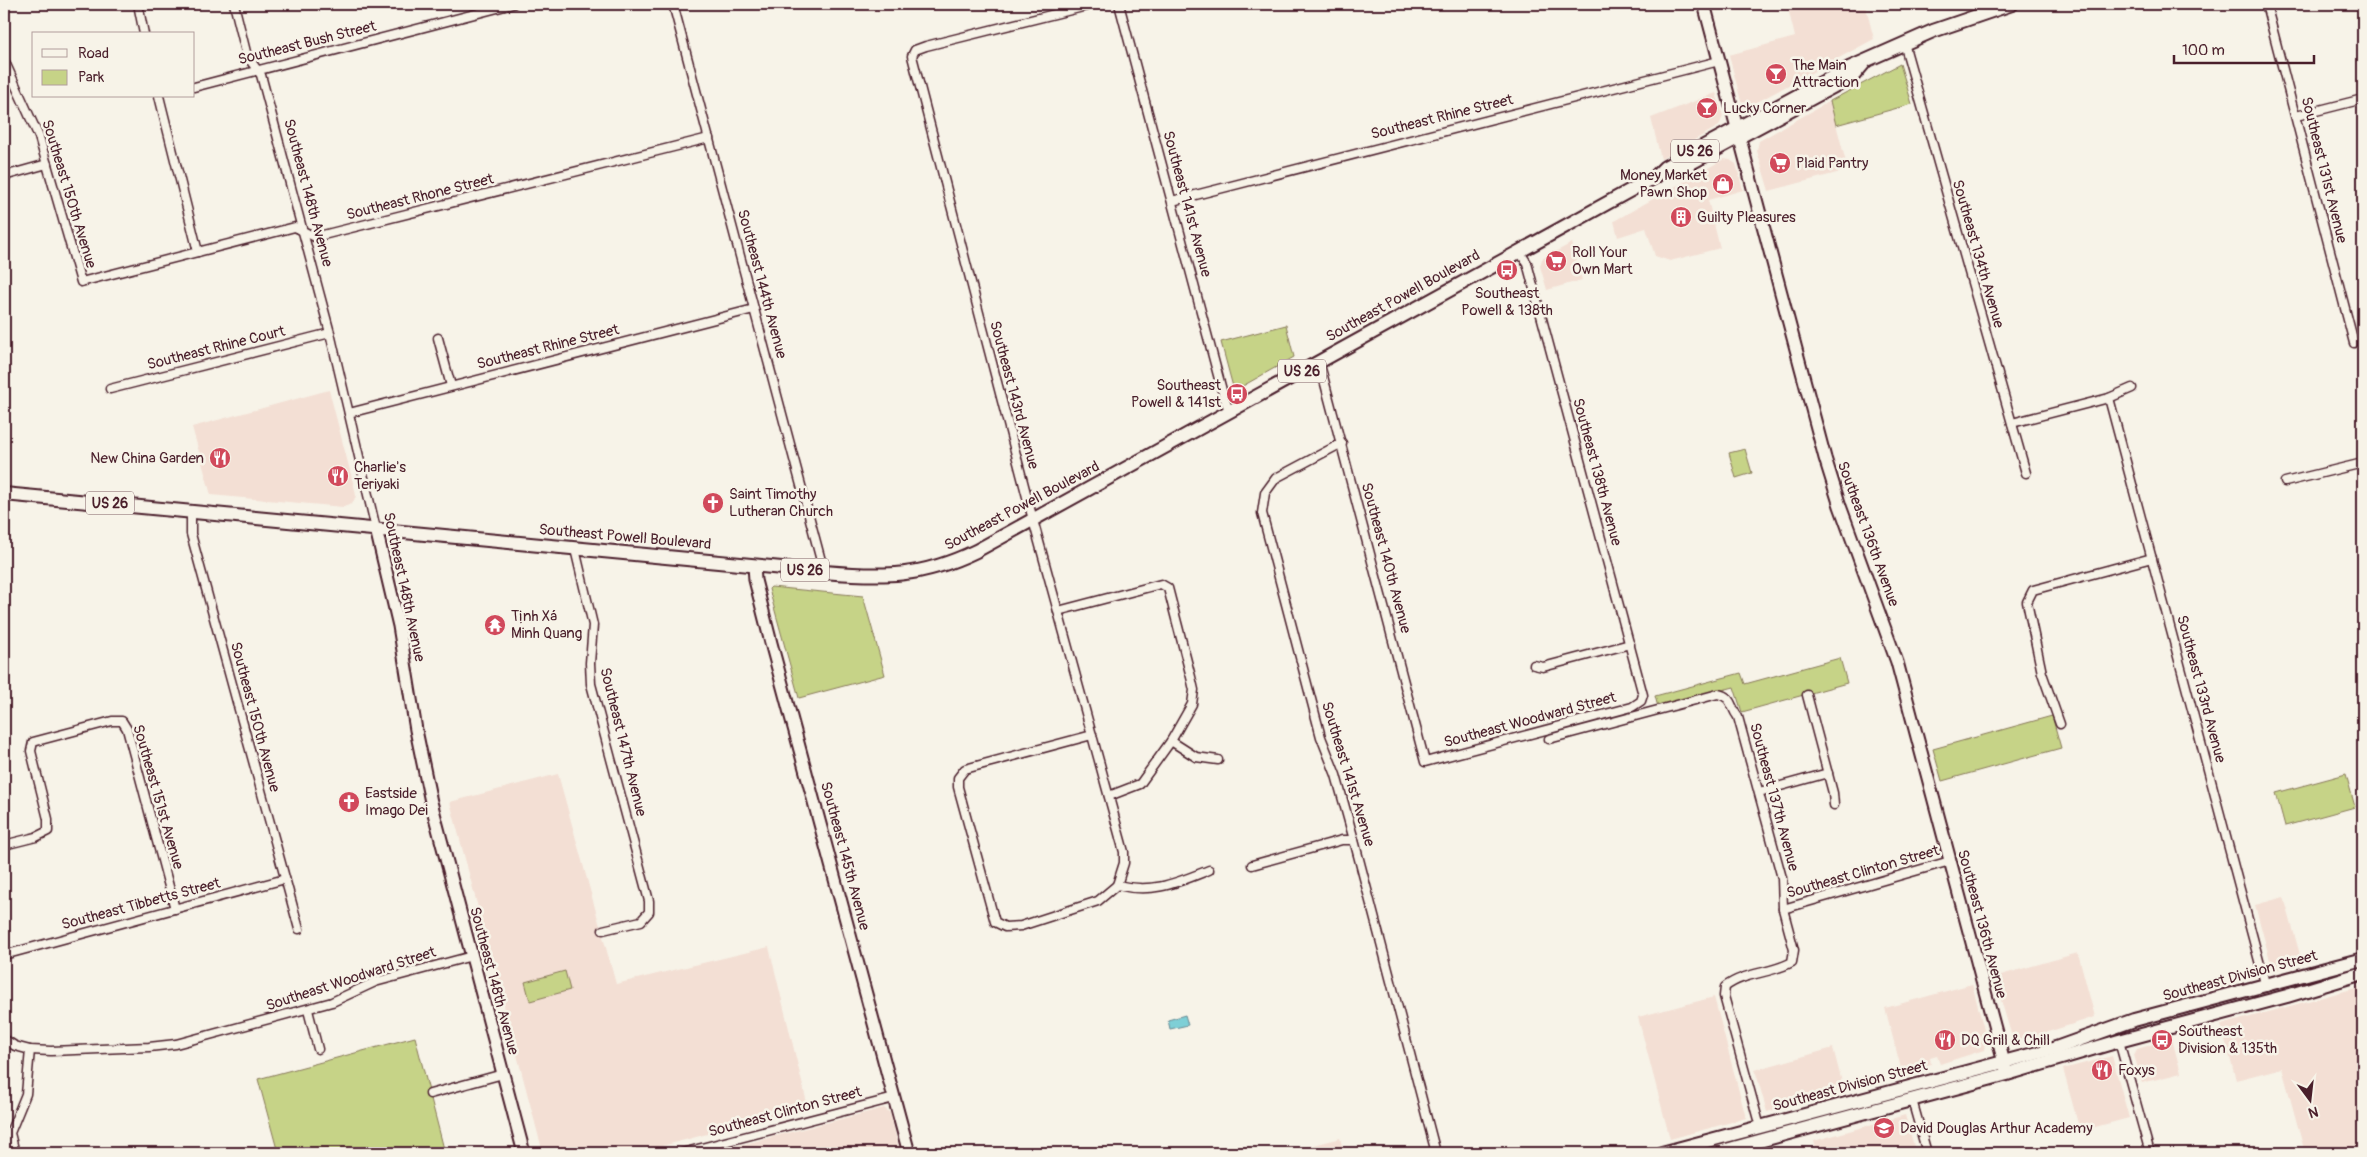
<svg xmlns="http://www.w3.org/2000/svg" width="2367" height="1157" viewBox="0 0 2367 1157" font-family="Pangolin,sans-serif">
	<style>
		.built { fill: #f3dfd4 }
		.green { fill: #c6d387; stroke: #887959 }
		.water { fill: #7ecfd6; stroke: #698992 }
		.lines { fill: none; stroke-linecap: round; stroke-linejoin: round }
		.street-casing { stroke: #4a1f2b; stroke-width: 11 }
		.secondary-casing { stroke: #4a1f2b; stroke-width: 15 }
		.primary-casing { stroke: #4a1f2b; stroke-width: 16 }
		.street { stroke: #f7f3e8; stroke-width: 8 }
		.secondary { stroke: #f7f3e8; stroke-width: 11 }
		.primary { stroke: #f7f3e8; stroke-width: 12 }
		.labels { text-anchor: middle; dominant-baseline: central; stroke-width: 5; stroke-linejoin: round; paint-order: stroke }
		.shield { fill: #f7f3e8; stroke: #7e5f64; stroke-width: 1 }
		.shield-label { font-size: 14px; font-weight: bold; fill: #4a1f2b }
		.street-label { font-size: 15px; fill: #4a1f2b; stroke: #f7f3e8 }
		.poi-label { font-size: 15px; fill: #4a1f2b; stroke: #f7f3e8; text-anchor: start }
	</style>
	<rect width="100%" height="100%" fill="#f7f3e8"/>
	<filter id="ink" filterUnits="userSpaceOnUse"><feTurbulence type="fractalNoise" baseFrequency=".02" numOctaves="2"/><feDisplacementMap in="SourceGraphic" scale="10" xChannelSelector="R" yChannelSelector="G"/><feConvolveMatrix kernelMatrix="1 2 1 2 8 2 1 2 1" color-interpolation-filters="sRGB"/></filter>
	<g filter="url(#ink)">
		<g class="built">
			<polygon points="1787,4 1865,4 1874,39 1750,106 1741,101 1729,55 1795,37"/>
			<polygon points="1716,93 1723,116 1719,126 1661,159 1651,118"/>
			<polygon points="1830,101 1848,170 1769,191 1757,151 1759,141"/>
			<polygon points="1724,159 1730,160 1736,164 1743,190 1708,200 1720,248 1670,261 1655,256 1646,228 1618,237 1614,221"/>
			<polygon points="1572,243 1582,280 1547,290 1540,266 1542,259"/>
			<polygon points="329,390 355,490 356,496 352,504 343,507 211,495 192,427"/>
			<polygon points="558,774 616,984 769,947 808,1107 636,1153 543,1153 450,802"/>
			<polygon points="2284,897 2302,962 2273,971 2255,905"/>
			<polygon points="2078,953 2095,1017 2020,1041 2013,1040 1994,977"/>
			<polygon points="1972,984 1987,1041 1984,1050 1940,1064 1937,1056 1930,1058 1931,1064 1902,1072 1885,1008"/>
			<polygon points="2363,986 2363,1153 2305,1153 2282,1068 2236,1080 2221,1025"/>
			<polygon points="1714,997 1746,1118 1670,1139 1638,1017"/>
			<polygon points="2172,1039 2181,1073 2142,1083 2134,1055 2137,1049"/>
			<polygon points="1833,1048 1844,1090 1767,1112 1755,1070"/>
			<polygon points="2112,1056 2129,1118 2080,1131 2063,1069"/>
			<polygon points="884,1108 890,1113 900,1153 710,1153"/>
			<polygon points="1905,1115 1916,1153 1817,1153 1814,1141"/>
			<polygon points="1340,1138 1344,1153 1290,1153 1289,1152"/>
		</g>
		<g class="green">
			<polygon points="1900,64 1912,104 1836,125 1830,101"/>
			<polygon points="1286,325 1294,357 1241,387 1233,387 1221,342"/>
			<polygon points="1745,449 1752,473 1736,478 1729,453"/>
			<polygon points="771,587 863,596 885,675 799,698 769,589"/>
			<polygon points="1840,658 1847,683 1742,712 1734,687 1658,707 1655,696 1741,673 1745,684"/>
			<polygon points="2052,716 2061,748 1942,781 1933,749"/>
			<polygon points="2346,774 2355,807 2285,826 2276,793"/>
			<polygon points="565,971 570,990 530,1001 525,982"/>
			<polygon points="415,1037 445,1153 278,1153 258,1079"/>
		</g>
		<polygon class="water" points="1185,1015 1188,1025 1170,1029 1168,1020"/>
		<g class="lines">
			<g class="street-casing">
				<g id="street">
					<polyline points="138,4 144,34"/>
					<polyline points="234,4 247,56 261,75 330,333 376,529"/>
					<polyline points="673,4 824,572"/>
					<polyline points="1095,4 926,46 915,50 912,56 1033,520 1124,852 1124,863 1117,885"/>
					<polyline points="1119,4 1223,394 1229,411"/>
					<polyline points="2266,4 2354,343"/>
					<polyline points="1904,43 2026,473"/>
					<polyline points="4,60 39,137 81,282 295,227 315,237 709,138"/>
					<polyline points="194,87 513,4"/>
					<polyline points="159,96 198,252"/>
					<polyline points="2296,116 2363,99"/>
					<polyline points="4,176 47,164"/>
					<polyline points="1172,201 1719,61"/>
					<polyline points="438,338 451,386"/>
					<polyline points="1319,361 1425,762 1632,707 1641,701 1643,695 1527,263 1519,251"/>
					<polyline points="110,389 330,333"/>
					<polyline points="2109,398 2266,987"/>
					<polyline points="349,413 754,309"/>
					<polyline points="2012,423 2109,398 2132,388"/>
					<polyline points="1342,443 1276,478 1265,493 1262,513 1321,737 1336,775 1354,840 1436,1153"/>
					<polyline points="2285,482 2363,463"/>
					<polyline points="191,511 191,534 299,929"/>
					<polyline points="575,549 593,625 590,663 591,684 649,901 649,912 641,921 603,930"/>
					<polyline points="1058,611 1161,584 1168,588 1191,677 1194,690 1192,704 1171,741 1140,784 1109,796"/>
					<polyline points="1534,665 1543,667 1630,644"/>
					<polyline points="1807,695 1833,793 1834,805"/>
					<polyline points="2060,724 2042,673 2027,602 2033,590 2152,558"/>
					<path d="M 1092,735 L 965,769 L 958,778 L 958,787 L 995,922 L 1005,927 L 1021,926 L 1098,901 L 1117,885 C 1153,894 1176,883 1209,870"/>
					<path d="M 1549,739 L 1718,694 C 1733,697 1730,707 1738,717 L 1782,878 L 1783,909 L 1794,950 L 1792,962 C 1771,974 1744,972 1725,987 L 1724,996 L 1760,1127"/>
					<polyline points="1171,741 1196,757 1218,760"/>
					<polyline points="1759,792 1828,773"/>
					<polyline points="4,845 36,837 48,831 48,819 31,751 33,742 112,721 122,721 127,729 175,909"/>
					<polyline points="1252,865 1342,840 1354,840"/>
					<polyline points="1783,909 1950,861"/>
					<polyline points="4,955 285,879"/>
					<polyline points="308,1010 318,1049"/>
					<polyline points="4,1039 15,1046 30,1050 51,1051 149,1047 176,1044 332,1002 375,982 472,956"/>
					<polyline points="2119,1041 2150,1153"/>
					<polyline points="430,1094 503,1074"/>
					<polyline points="1912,1100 1927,1153"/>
					<polyline points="15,1153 10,1133 26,1094 30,1050"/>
					<polyline points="682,1153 894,1098"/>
				</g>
			</g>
			<g class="secondary-casing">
				<g id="secondary">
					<polyline points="1704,4 1825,458 1840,506 1897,662 2006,1070"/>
					<polyline points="376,529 399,626 416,730 431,802 524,1153"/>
					<polyline points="754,566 755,580 771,643 909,1153"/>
				</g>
			</g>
			<g class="primary-casing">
				<g id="primary">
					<polyline points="1678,170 1853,76 1864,63"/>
					<path d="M 4,494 L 824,572 C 884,577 920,578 976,551 L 1640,185 L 1655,177 L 1665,167 L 1849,68 L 1933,31 L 2012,4"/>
					<polyline points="1662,1153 2056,1048 2134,1020 2363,959"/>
					<polyline points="1715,1153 2007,1074 2119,1041 2287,996 2363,973"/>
				</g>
			</g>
			<use href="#street" class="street"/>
			<use href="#secondary" class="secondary"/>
			<use href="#primary" class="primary"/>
		</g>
	</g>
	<defs>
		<g id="bar-disc" transform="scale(1.125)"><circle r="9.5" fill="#d1495b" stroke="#f7f3e8"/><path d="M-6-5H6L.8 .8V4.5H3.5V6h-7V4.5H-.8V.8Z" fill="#fff"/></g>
		<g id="supermarket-disc" transform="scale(1.125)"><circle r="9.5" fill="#d1495b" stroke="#f7f3e8"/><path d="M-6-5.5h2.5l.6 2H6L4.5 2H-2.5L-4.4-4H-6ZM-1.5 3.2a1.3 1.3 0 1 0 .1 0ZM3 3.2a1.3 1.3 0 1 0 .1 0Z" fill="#fff"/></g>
		<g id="shop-disc" transform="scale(1.125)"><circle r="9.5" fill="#d1495b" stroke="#f7f3e8"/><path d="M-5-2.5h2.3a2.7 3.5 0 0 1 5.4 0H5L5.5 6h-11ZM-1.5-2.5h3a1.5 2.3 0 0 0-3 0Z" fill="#fff"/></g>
		<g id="building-disc" transform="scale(1.125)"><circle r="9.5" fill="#d1495b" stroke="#f7f3e8"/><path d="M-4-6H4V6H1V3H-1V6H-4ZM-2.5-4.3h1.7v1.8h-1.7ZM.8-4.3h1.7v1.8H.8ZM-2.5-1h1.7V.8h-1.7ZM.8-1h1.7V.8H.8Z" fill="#fff"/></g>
		<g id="bus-disc" transform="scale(1.125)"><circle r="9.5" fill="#d1495b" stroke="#f7f3e8"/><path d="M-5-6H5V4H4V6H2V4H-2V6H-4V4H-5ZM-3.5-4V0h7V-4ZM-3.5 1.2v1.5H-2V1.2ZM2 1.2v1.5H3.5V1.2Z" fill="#fff"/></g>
		<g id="restaurant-disc" transform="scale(1.125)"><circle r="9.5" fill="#d1495b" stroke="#f7f3e8"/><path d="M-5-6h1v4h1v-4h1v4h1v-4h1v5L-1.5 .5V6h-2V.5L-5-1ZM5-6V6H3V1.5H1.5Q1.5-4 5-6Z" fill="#fff"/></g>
		<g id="church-disc" transform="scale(1.125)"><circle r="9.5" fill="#d1495b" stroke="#f7f3e8"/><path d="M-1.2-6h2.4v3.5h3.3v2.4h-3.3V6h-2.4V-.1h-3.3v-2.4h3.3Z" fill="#fff"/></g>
		<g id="temple-disc" transform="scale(1.125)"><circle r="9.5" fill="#d1495b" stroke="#f7f3e8"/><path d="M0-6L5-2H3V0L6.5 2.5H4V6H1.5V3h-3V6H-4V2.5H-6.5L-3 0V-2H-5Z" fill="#fff"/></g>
		<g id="school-disc" transform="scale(1.125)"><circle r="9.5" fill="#d1495b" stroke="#f7f3e8"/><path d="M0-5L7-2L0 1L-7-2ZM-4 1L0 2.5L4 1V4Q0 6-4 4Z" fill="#fff"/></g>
	</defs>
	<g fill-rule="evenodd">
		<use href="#bar-disc" x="1776" y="74"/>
		<use href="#bar-disc" x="1707" y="108"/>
		<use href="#supermarket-disc" x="1780" y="163"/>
		<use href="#shop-disc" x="1723" y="184"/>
		<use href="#building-disc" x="1681" y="217"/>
		<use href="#supermarket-disc" x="1556" y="261"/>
		<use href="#bus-disc" x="1507" y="270"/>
		<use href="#bus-disc" x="1237" y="394"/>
		<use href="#restaurant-disc" x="220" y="458"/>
		<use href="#restaurant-disc" x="338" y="476"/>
		<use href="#church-disc" x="713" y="503"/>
		<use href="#temple-disc" x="495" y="625"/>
		<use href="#church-disc" x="349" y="802"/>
		<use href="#restaurant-disc" x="1945" y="1040"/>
		<use href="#bus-disc" x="2162" y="1040"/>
		<use href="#restaurant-disc" x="2102" y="1070"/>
		<use href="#school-disc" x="1884" y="1128"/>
	</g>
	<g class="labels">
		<g class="shield">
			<rect x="1671" y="139.5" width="48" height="23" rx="4"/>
			<rect x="1278" y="359.5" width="48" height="23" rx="4"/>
			<rect x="86" y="491.5" width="48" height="23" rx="4"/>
			<rect x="781" y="558.5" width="48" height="23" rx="4"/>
		</g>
		<g class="shield-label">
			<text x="1695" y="151">US 26</text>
			<text x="1302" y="371">US 26</text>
			<text x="110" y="503">US 26</text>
			<text x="805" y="570">US 26</text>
		</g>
		<g class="street-label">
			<text transform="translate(307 43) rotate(-14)">Southeast Bush Street</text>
			<text transform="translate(1442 117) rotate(-14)">Southeast Rhine Street</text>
			<text transform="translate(2324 170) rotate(76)">Southeast 131st Avenue</text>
			<text transform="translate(308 193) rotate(75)">Southeast 148th Avenue</text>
			<text transform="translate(69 194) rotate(73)">Southeast 150th Avenue</text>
			<text transform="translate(420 197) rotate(-14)">Southeast Rhone Street</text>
			<text transform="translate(1187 204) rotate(75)">Southeast 141st Avenue</text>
			<text transform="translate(1978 254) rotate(74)">Southeast 134th Avenue</text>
			<text transform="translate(762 284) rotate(75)">Southeast 144th Avenue</text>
			<text transform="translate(1403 296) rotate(-29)">Southeast Powell Boulevard</text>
			<text transform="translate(548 347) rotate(-14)">Southeast Rhine Street</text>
			<text transform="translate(216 348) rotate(-14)">Southeast Rhine Court</text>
			<text transform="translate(1014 395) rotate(75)">Southeast 143rd Avenue</text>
			<text transform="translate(1597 472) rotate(75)">Southeast 138th Avenue</text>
			<text transform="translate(1022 506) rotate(-28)">Southeast Powell Boulevard</text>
			<text transform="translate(1868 534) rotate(70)">Southeast 136th Avenue</text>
			<text transform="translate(625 537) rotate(5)">Southeast Powell Boulevard</text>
			<text transform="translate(1386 558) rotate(75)">Southeast 140th Avenue</text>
			<text transform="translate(404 587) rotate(78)">Southeast 148th Avenue</text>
			<text transform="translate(2201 689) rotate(75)">Southeast 133rd Avenue</text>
			<text transform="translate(255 717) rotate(75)">Southeast 150th Avenue</text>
			<text transform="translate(1530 720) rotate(-15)">Southeast Woodward Street</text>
			<text transform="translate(623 742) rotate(76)">Southeast 147th Avenue</text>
			<text transform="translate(1348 774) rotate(73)">Southeast 141st Avenue</text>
			<text transform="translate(158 797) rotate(74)">Southeast 151st Avenue</text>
			<text transform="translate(1774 797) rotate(75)">Southeast 137th Avenue</text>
			<text transform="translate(845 856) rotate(75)">Southeast 145th Avenue</text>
			<text transform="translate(1863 872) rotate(-16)">Southeast Clinton Street</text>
			<text transform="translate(141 904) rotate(-15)">Southeast Tibbetts Street</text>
			<text transform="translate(1982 924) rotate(75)">Southeast 136th Avenue</text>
			<text transform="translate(2240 976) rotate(-15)">Southeast Division Street</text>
			<text transform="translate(351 979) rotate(-18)">Southeast Woodward Street</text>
			<text transform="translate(494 981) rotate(75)">Southeast 148th Avenue</text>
			<text transform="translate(1850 1086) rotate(-15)">Southeast Division Street</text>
			<text transform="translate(785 1112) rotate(-15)">Southeast Clinton Street</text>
		</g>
		<g class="poi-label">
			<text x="1792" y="65">The Main<tspan x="1792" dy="17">Attraction</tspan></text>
			<text x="1723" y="108">Lucky Corner</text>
			<text x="1796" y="163">Plaid Pantry</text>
			<text x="1707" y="175" text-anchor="end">Money Market<tspan x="1707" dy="17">Pawn Shop</tspan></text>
			<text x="1697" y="217">Guilty Pleasures</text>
			<text x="1572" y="252">Roll Your<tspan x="1572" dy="17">Own Mart</tspan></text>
			<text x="1507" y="293" text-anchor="middle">Southeast<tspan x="1507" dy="17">Powell &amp; 138th</tspan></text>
			<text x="1221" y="385" text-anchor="end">Southeast<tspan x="1221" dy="17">Powell &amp; 141st</tspan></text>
			<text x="204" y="458" text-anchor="end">New China Garden</text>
			<text x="354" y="467">Charlie's<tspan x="354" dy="17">Teriyaki</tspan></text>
			<text x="729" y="494">Saint Timothy<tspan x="729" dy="17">Lutheran Church</tspan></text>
			<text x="511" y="616">Tịnh Xá<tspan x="511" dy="17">Minh Quang</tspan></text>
			<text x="365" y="793">Eastside<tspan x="365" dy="17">Imago Dei</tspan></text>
			<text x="2178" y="1031">Southeast<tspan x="2178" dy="17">Division &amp; 135th</tspan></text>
			<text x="1961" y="1040">DQ Grill &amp; Chill</text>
			<text x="2118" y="1070">Foxys</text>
			<text x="1900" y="1128">David Douglas Arthur Academy</text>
		</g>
	</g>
	<rect width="2367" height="1157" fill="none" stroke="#f7f3e8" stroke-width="20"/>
	<rect x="10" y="10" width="2347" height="1137" fill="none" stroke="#4a1f2b" stroke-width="2" filter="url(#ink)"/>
	<rect x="32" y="32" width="162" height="65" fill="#f7f3e8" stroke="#b29e9c"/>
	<rect x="42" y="49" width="25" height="8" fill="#f7f3e8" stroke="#b29e9c"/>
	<text x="78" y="58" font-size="15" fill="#4a1f2b">Road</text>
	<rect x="42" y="70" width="25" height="15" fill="#c6d387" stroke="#b29e9c"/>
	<text x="78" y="82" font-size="15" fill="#4a1f2b">Park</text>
	<g transform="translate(2310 1100) rotate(165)" stroke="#f7f3e8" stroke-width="4" paint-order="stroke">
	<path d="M0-4L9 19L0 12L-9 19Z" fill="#4a1f2b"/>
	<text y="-8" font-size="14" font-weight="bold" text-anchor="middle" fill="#4a1f2b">N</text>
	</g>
	<path d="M2174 55v8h140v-8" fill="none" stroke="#4a1f2b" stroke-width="2.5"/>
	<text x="2182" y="55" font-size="15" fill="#4a1f2b" stroke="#f7f3e8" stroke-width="4" paint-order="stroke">100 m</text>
</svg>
